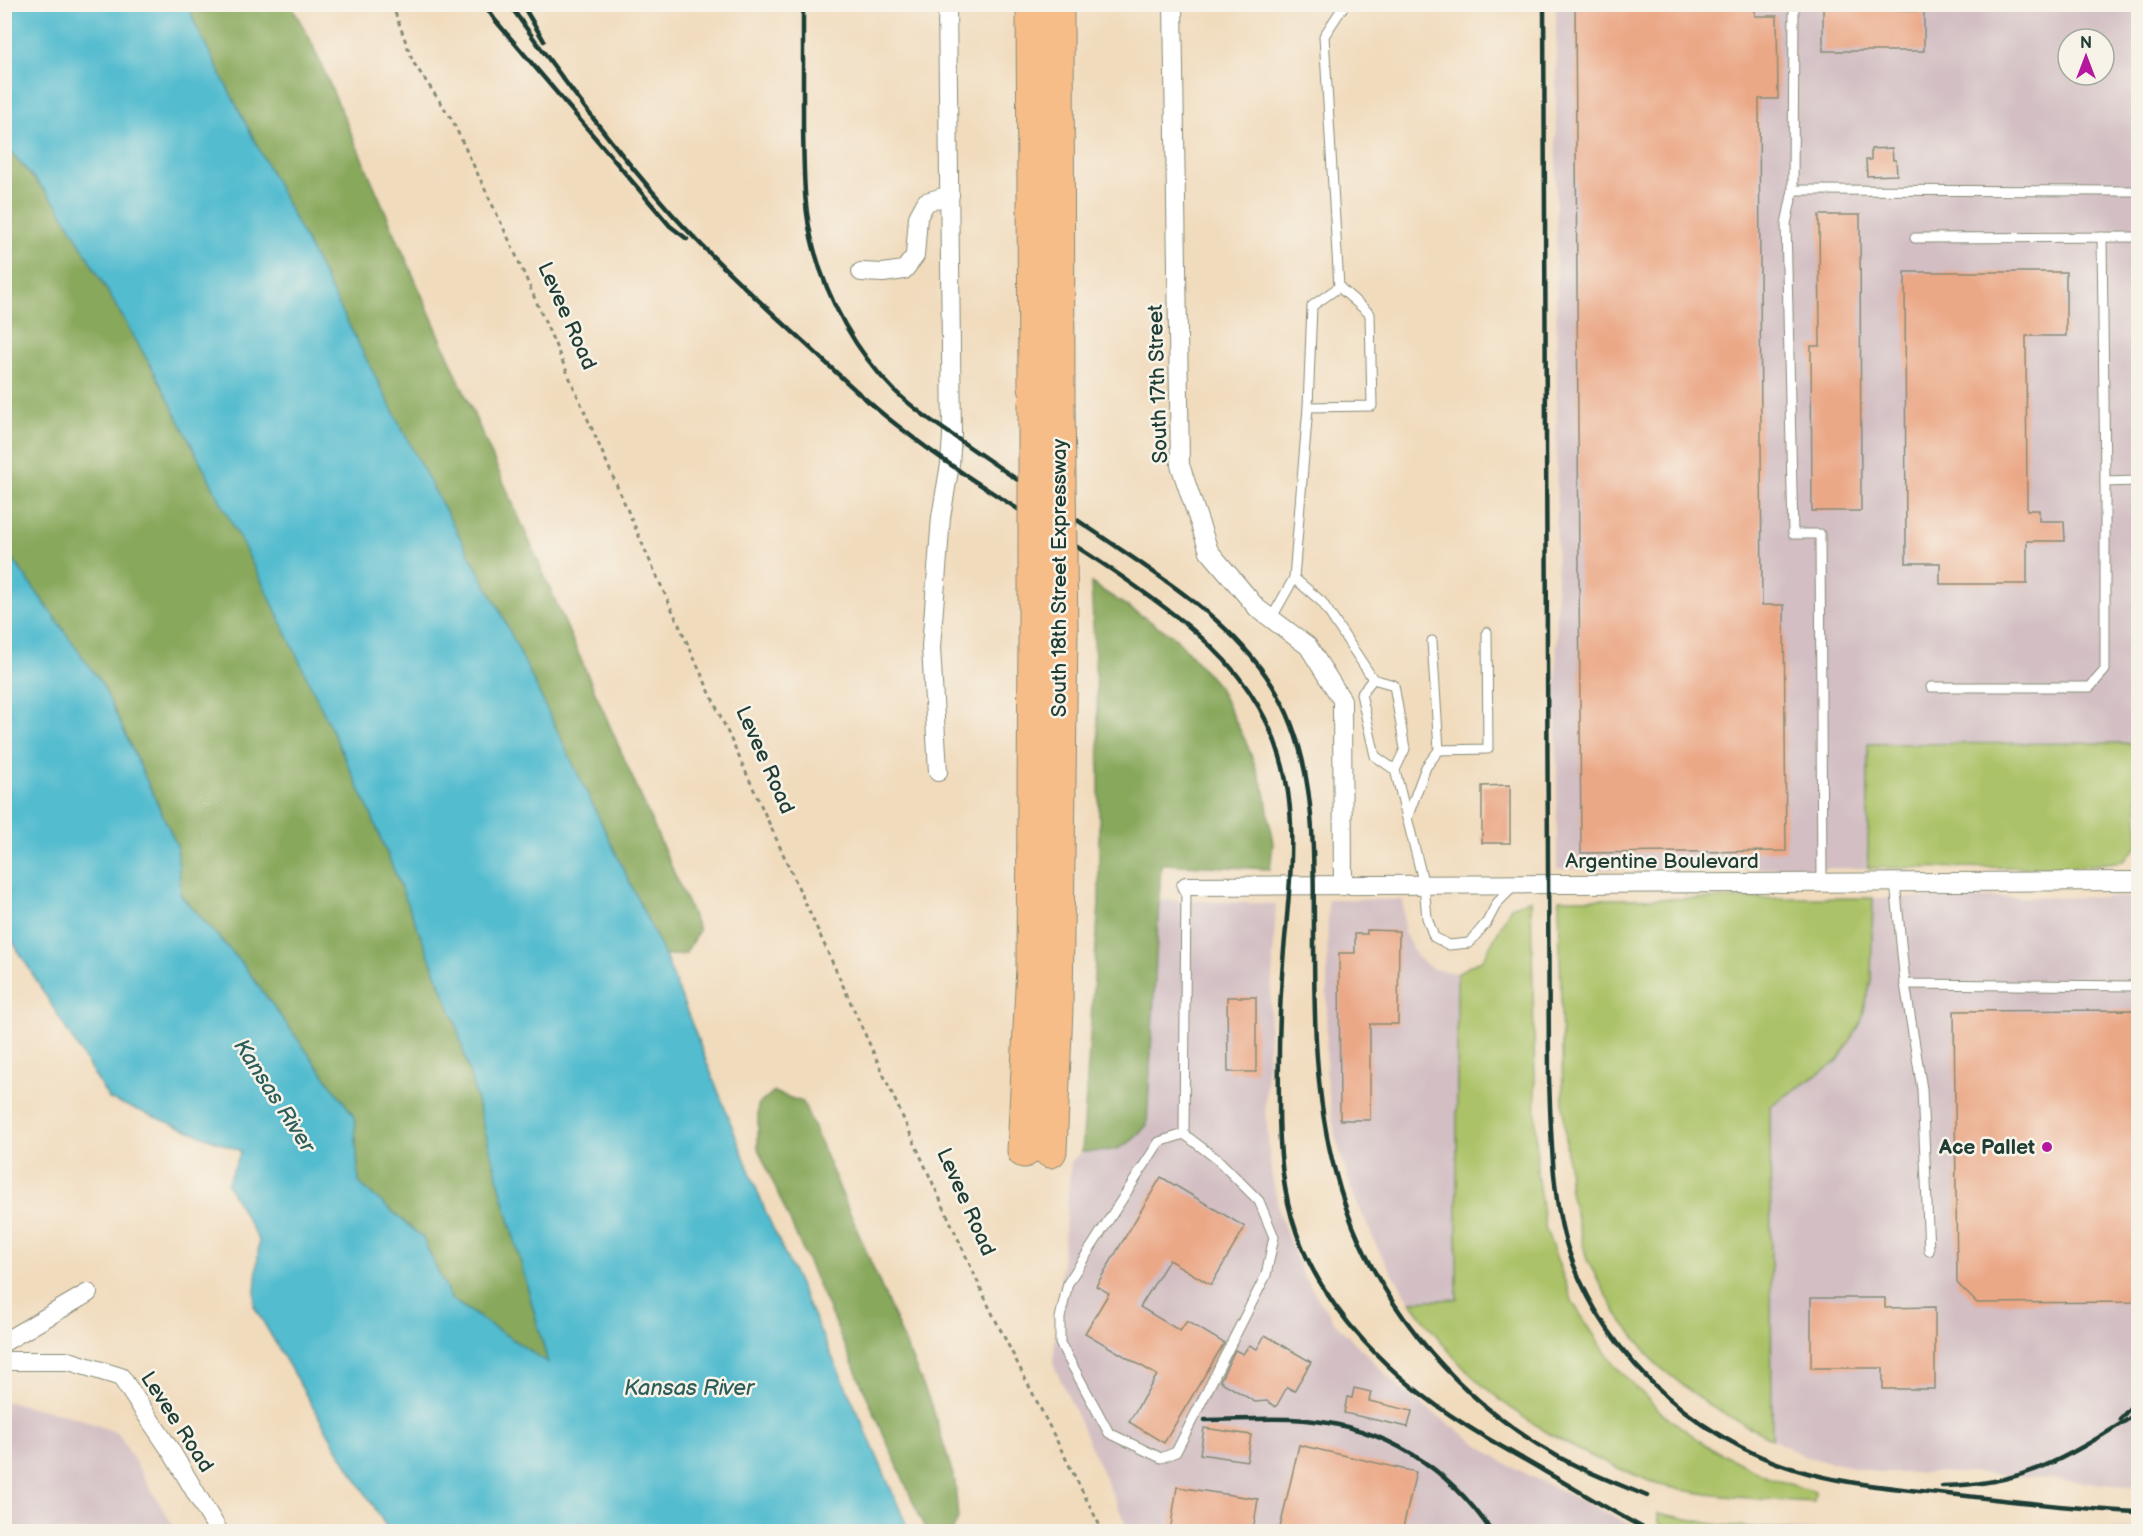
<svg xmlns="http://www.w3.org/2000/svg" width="2143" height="1536" viewBox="0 0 2143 1536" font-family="'Balsamiq Sans',sans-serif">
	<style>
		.industrial { fill: #d2bec3; fill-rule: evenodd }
		.green { fill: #abc267; stroke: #65804e; stroke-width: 1.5 }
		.forest { fill: #88a85c; stroke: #547248; stroke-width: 1.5 }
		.water { fill: #52bccf; stroke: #387c82; stroke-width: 1.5 }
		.building { fill: #eba887 }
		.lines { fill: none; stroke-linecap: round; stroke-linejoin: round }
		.lane-casing { stroke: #888c78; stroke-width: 11 }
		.street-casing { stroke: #888c78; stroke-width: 20 }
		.highway-casing { stroke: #888c78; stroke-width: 35 }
		.path { stroke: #888c78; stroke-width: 3; stroke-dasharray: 4.5 4.5; stroke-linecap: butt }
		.lane { stroke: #fff; stroke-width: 9 }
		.street { stroke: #fff; stroke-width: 18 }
		.highway { stroke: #f7bd88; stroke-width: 33 }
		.rail { stroke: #1f3d34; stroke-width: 4.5 }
		.highway-bridge-casing { stroke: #888c78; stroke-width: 35; stroke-linecap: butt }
		.highway-bridge { stroke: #f7bd88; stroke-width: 33 }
		.poi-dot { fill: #b5179e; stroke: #f7f3e8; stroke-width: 2 }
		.labels { text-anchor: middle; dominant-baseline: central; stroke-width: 5; stroke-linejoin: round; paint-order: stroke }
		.street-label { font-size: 21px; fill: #1f3d34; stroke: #f7f3e8 }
		.poi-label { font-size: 21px; font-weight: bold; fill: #1f3d34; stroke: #f7f3e8; text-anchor: end }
		.water-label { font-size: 22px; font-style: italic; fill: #2c5d5b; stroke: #f7f3e8 }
	</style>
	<rect width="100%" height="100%" fill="#f7f3e8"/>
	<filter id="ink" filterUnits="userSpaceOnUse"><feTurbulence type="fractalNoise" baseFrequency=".0167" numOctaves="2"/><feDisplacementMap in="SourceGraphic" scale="12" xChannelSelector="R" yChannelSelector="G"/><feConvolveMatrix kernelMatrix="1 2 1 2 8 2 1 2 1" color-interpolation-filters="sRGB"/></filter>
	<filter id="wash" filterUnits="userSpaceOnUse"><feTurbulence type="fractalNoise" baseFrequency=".008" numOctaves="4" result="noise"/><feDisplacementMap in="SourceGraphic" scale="24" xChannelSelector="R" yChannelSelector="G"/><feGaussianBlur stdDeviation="1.35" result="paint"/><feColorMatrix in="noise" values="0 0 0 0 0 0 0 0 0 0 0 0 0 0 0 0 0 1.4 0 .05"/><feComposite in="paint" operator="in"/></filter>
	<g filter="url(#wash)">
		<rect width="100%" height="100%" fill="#f1dbbd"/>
		<g class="industrial">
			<path d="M 1556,5 L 2138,5 L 2138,743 L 1868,744 L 1868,868 L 1557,869 ZM 2068,39 L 2104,39 L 2104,75 L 2068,75 Z"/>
			<polygon points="2138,897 2138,1487 1979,1473 1882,1473 1806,1457 1772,1439 1770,1106 1838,1061 1871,980 1873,898"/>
			<polygon points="1328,899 1403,900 1404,933 1418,958 1433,969 1457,973 1457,1299 1410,1301 1379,1251 1352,1192 1335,1135 1326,1076"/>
			<polygon points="1159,900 1276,904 1265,1106 1271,1170 1280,1216 1303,1276 1335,1323 1404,1392 1506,1464 1644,1531 1129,1531 1053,1363 1071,1161 1082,1152 1115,1151 1147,1125"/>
			<polygon points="11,1402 78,1418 118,1433 176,1531 5,1531 5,1403"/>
			<polygon points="2138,1529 2138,1532 1793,1532 1793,1530"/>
		</g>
		<g class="green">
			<polygon points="2138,743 2138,843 2135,849 2123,861 2076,867 1868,868 1868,744"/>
			<polygon points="1873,898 1871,980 1861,1023 1838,1061 1770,1106 1772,1439 1708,1405 1656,1364 1617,1314 1587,1260 1570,1192 1563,1104 1559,899"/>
			<path d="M 1531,899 L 1537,1174 L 1545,1227 L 1573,1303 L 1613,1364 L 1663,1414 L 1712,1449 L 1770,1478 L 1815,1492 L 1814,1502 C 1764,1499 1713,1498 1664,1486 C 1652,1483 1641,1477 1630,1473 C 1571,1450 1514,1416 1468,1372 C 1446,1351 1429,1325 1410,1301 L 1457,1299 L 1457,973 L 1483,959 L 1511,907 Z"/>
			<polygon points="1658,1513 1719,1525 1793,1530 1677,1532 1658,1523"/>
		</g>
		<g class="forest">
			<polygon points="188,5 291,5 310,39 699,930 685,954 665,956 499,609 418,460 196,26"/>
			<polygon points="4,145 59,207 155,373 269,596 371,814 455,1020 548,1363 451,1299 422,1237 359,1183 354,1116 241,962 181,895 177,846 102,684 5,548"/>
			<path d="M 1091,583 L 1176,638 L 1218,686 L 1246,742 L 1265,792 L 1273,844 L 1270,869 L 1161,864 L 1147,1125 C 1125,1152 1115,1151 1082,1152 L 1099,903 L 1099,741 Z"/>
			<polygon points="773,1092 803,1102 933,1409 955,1482 958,1519 952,1531 926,1531 758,1148 758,1105"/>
		</g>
		<polygon class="water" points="5,4 188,5 196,26 418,460 499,609 665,956 766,1213 863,1424 909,1531 389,1531 337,1448 254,1306 259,1241 227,1184 241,1151 109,1099 5,929 5,548 102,684 177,846 181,896 241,962 354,1116 359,1183 422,1237 451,1299 548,1363 455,1020 371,814 269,596 155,373 59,207 5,145"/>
		<g id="blocks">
			<g class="building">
				<polygon points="1575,4 1755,4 1755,16 1777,16 1778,99 1759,99 1762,605 1784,605 1786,851 1581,853"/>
				<polygon points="1823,4 1896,4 1896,11 1924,11 1924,51 1823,51"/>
				<polygon points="1892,148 1893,160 1896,160 1897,175 1867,176 1866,160 1871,160 1871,149"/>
				<polygon points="1819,215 1860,215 1861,511 1812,511 1811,346 1820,346"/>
				<polygon points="1905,272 2066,272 2066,336 2026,336 2027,510 2039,510 2039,521 2064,521 2065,541 2027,541 2027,584 1940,584 1940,563 1906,563"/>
				<polygon points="1510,785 1510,843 1482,843 1482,786"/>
				<polygon points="1367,930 1399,931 1398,1024 1370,1024 1370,1120 1340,1120 1339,953 1355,953 1355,934 1367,934"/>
				<polygon points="1227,997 1256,997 1256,1072 1228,1072"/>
				<polygon points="2139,1010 2139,1302 1977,1303 1957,1283 1954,1011"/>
				<polygon points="1161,1177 1245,1227 1211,1285 1169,1260 1140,1307 1180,1331 1187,1321 1224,1343 1164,1443 1129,1422 1157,1375 1085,1333 1109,1293 1096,1286"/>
				<polygon points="1811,1298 1885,1298 1885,1308 1935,1307 1935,1389 1883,1389 1883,1368 1811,1368"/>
				<polygon points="1265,1335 1311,1362 1294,1391 1287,1387 1276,1407 1267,1401 1255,1402 1220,1381 1235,1350 1243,1354 1249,1345 1257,1349"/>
				<polygon points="1354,1388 1371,1392 1369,1401 1412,1411 1408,1427 1344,1413 1347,1397 1352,1398"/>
				<polygon points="1204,1428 1251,1435 1247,1461 1200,1454"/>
				<polygon points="1299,1445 1416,1472 1402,1532 1279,1532"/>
				<polygon points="1177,1487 1258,1499 1253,1532 1170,1532"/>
			</g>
		</g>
	</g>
	<g filter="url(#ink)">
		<use href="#blocks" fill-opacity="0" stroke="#888c78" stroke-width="1.5"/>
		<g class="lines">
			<g class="lane-casing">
				<g id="lane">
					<polyline points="1345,4 1324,36 1339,287 1312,306 1308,407 1294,578 1322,602 1373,679 1394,685 1405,749 1395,770 1424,885 1427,918 1434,937 1449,945 1469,943 1487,922 1497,903 1514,886"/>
					<polyline points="1794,4 1793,190 1786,224 1793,534 1820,534 1822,883"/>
					<polyline points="1793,190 2138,191"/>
					<polyline points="2102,237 2105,482 2138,481"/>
					<polyline points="1915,238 2138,237"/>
					<polyline points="1308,407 1372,406 1370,314 1339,287"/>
					<polyline points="1271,619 1294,578"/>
					<polyline points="1373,679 1361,694 1375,756 1395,770"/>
					<polyline points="1931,687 2090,687 2105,670 2105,482"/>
					<polyline points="1439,750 1488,749 1487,632"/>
					<polyline points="1407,818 1426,767 1439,750 1432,641"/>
					<polyline points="1895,882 1905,984 2138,986"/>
					<polyline points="1905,984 1922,1089 1929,1251"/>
					<polyline points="1184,1134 1159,1142 1068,1283 1060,1318 1060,1343 1109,1433 1161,1458 1176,1452 1266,1275 1274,1237 1259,1201 1218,1160 1184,1134 1186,886"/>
				</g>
			</g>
			<g class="street-casing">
				<g id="street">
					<polyline points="1173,4 1180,465 1209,551 1257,608 1308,646 1342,700 1343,886"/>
					<polyline points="861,272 883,273 904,270 915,256 918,217 926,202 950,195"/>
					<polyline points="938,772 931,647 941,517 950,464 952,435 947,4"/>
					<polyline points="1186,886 2138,881"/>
					<polyline points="4,1342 88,1293"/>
					<polyline points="4,1361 69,1361 121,1377 171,1451 219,1532"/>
				</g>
			</g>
			<g class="highway-casing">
				<g id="highway">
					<polyline points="1033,4 1035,387"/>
					<polyline points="1057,4 1058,403"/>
					<polyline points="1024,1151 1033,967 1035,630"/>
					<polyline points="1050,1151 1056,1009 1061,631"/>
				</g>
			</g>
			<polyline class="path" points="392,4 413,62 451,118 511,244 649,559 990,1309 1103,1532"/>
			<use href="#lane" class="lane"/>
			<use href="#street" class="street"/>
			<use href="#highway" class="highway"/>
			<g class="rail">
				<polyline points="484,4 495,20 670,226 687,239"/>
				<path d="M 509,4 C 561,77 614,149 673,215 C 715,261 761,303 806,344 C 836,372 865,401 898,426 C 970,483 1052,528 1128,581 C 1172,612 1218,645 1249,691 C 1300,767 1294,841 1286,928 C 1280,986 1278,1044 1279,1103 C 1279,1147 1282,1192 1297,1234 C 1326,1314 1394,1380 1464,1424 C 1490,1441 1517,1455 1544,1471 C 1579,1491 1614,1513 1651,1532"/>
				<polyline points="522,4 544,41"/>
				<path d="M 803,4 C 803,45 803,86 803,127 C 804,168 803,210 814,249 C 828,301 856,352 894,390 C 905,401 917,410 929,419 C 985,458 1041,496 1098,534 C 1160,577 1231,619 1272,685 C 1318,758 1313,848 1314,931 C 1314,1013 1314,1096 1336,1175 C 1367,1293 1451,1396 1557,1456 C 1585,1472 1616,1483 1647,1496"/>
				<path d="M 1544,4 L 1549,1079 C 1551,1131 1552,1201 1568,1249 C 1605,1362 1708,1452 1824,1477 C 1868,1487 1914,1490 1958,1495 C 2018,1502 2078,1509 2138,1512"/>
				<polyline points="2120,1419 2138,1399"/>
				<path d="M 1205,1420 C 1238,1420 1273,1417 1306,1420 C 1385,1427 1448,1467 1492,1532"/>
				<path d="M 1942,1486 C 2027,1485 2069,1456 2138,1413"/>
			</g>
			<g class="highway-bridge-casing">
				<g id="highway-bridge">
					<polyline points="1035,402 1035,630"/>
					<polyline points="1058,403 1061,631"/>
				</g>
			</g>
			<use href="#highway-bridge" class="highway-bridge"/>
		</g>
	</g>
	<circle class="poi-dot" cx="2047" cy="1147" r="6"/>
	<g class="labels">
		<g class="street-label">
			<text transform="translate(567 316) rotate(66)">Levee Road</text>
			<text transform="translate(1158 384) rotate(-92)">South 17th Street</text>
			<text transform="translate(1059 578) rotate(-90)">South 18th Street Expressway</text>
			<text transform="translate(765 760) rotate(66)">Levee Road</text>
			<text x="1662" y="861">Argentine Boulevard</text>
			<text transform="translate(966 1202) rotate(66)">Levee Road</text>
			<text transform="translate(177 1422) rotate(57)">Levee Road</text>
		</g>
		<g class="poi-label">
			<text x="2035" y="1147">Ace Pallet</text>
		</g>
		<g class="water-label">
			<text transform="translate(274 1096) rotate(57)">Kansas River</text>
			<text x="689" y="1388">Kansas River</text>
		</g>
	</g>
	<rect width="2143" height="1536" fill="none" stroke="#f7f3e8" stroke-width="24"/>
	<g transform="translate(2086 57)"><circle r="28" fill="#f7f3e8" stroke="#a1aaa0" stroke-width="1.5"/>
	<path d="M0-4.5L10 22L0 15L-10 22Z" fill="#b5179e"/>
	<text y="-9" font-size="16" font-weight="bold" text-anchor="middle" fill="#1f3d34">N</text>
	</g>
</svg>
